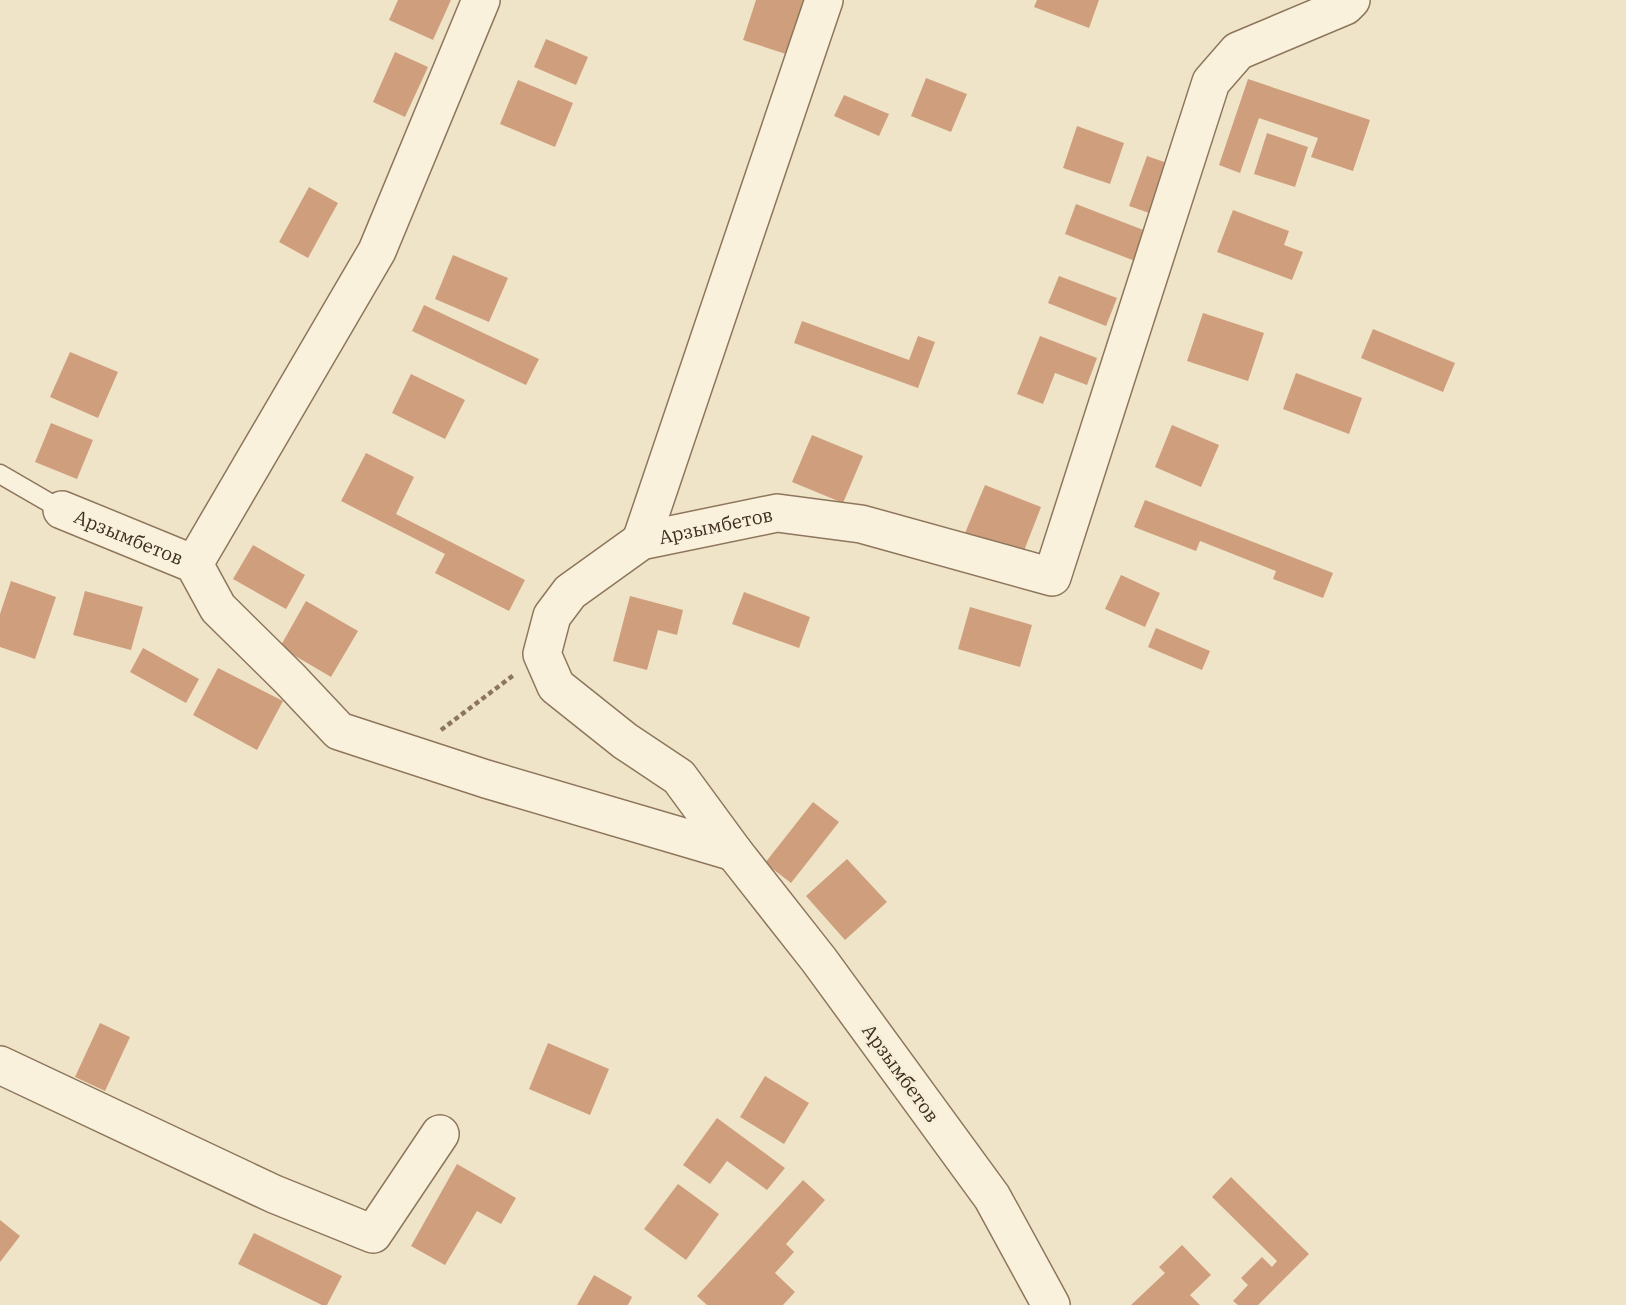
<svg xmlns="http://www.w3.org/2000/svg" width="1626" height="1305" viewBox="0 0 1626 1305" font-family="'IBM Plex Serif',serif">
	<style>
		.building { fill: #cf9f7d }
		.lines { fill: none; stroke-linecap: round; stroke-linejoin: round }
		.service-casing { stroke: #8d765c; stroke-width: 21 }
		.minor-casing { stroke: #8d765c; stroke-width: 40 }
		.path { stroke: #8d765c; stroke-width: 4.5; stroke-dasharray: 5 3.5; stroke-linecap: butt }
		.service { stroke: #faf1dc; stroke-width: 18 }
		.minor { stroke: #faf1dc; stroke-width: 37 }
		.labels { text-anchor: middle; dominant-baseline: central; stroke-width: 6; stroke-linejoin: round; paint-order: stroke }
		.street-label { font-size: 19px; fill: #3d2e20; stroke: #f7eed8 }
	</style>
	<rect width="100%" height="100%" fill="#f0e4c8"/>
	<g class="building">
		<polygon points="398,0 451,0 433,40 389,20"/>
		<polygon points="756,0 818,0 798,58 743,40"/>
		<polygon points="1037,0 1099,0 1089,28 1034,7"/>
		<polygon points="546,39 588,57 576,85 534,67"/>
		<polygon points="395,52 428,67 405,117 373,102"/>
		<polygon points="926,78 967,94 951,132 911,116"/>
		<polygon points="1248,79 1370,120 1353,171 1311,157 1318,138 1259,118 1240,173 1219,165"/>
		<polygon points="518,80 573,103 555,147 500,124"/>
		<polygon points="844,95 889,114 879,136 834,116"/>
		<polygon points="1077,126 1124,143 1110,184 1063,168"/>
		<polygon points="1267,133 1308,147 1295,187 1254,174"/>
		<polygon points="1147,156 1173,165 1155,215 1129,206"/>
		<polygon points="309,187 338,203 308,258 279,242"/>
		<polygon points="1076,204 1146,231 1135,261 1065,234"/>
		<polygon points="1233,210 1289,231 1284,245 1303,252 1292,280 1217,252"/>
		<polygon points="453,255 508,278 489,322 435,299"/>
		<polygon points="1059,276 1117,298 1106,326 1048,303"/>
		<polygon points="424,305 539,359 526,385 412,331"/>
		<polygon points="1203,313 1264,333 1248,381 1187,361"/>
		<polygon points="802,321 909,360 918,336 935,342 918,388 794,343"/>
		<polygon points="1373,329 1455,363 1443,392 1361,358"/>
		<polygon points="1040,336 1097,358 1087,385 1055,373 1043,404 1017,394"/>
		<polygon points="70,352 118,372 98,418 50,397"/>
		<polygon points="1296,373 1362,398 1349,434 1283,409"/>
		<polygon points="411,374 465,400 445,439 392,413"/>
		<polygon points="51,423 93,440 77,479 35,462"/>
		<polygon points="1172,425 1219,445 1201,487 1155,467"/>
		<polygon points="812,435 863,456 843,503 792,482"/>
		<polygon points="366,453 414,477 396,514 525,580 509,611 435,573 445,554 341,501"/>
		<polygon points="985,485 1041,507 1022,556 965,533"/>
		<polygon points="1145,500 1333,573 1323,598 1273,579 1276,571 1200,541 1196,551 1134,527"/>
		<polygon points="253,545 305,575 286,609 233,579"/>
		<polygon points="1121,575 1160,593 1145,627 1105,609"/>
		<polygon points="11,581 56,597 35,659 0,647 0,614"/>
		<polygon points="85,591 143,607 131,650 73,635"/>
		<polygon points="744,592 810,617 799,648 732,624"/>
		<polygon points="630,596 683,610 677,635 658,630 647,670 613,661"/>
		<polygon points="306,601 358,631 331,677 280,647"/>
		<polygon points="970,607 1032,625 1020,667 958,649"/>
		<polygon points="1156,628 1210,651 1202,670 1148,647"/>
		<polygon points="143,648 199,679 186,703 130,672"/>
		<polygon points="218,668 283,701 257,750 193,715"/>
		<polygon points="813,802 839,822 791,883 765,863"/>
		<polygon points="847,859 887,902 845,940 806,896"/>
		<polygon points="100,1023 130,1037 105,1091 75,1077"/>
		<polygon points="548,1043 609,1069 590,1115 529,1089"/>
		<polygon points="765,1076 809,1103 784,1144 740,1117"/>
		<polygon points="717,1118 785,1168 767,1190 727,1161 710,1184 683,1165"/>
		<polygon points="457,1164 516,1198 501,1224 477,1211 445,1265 411,1246"/>
		<polygon points="1231,1177 1309,1254 1258,1305 1238,1305 1233,1301 1248,1285 1241,1278 1262,1257 1272,1267 1277,1261 1212,1197"/>
		<polygon points="803,1180 825,1200 786,1244 794,1252 775,1273 795,1292 783,1305 707,1305 697,1296"/>
		<polygon points="678,1184 719,1214 686,1260 644,1229"/>
		<polygon points="0,1220 20,1236 0,1262"/>
		<polygon points="254,1233 342,1276 327,1305 322,1305 238,1264"/>
		<polygon points="1182,1245 1211,1275 1190,1295 1200,1305 1131,1305 1165,1273 1159,1267"/>
		<polygon points="594,1275 632,1297 628,1305 577,1305"/>
	</g>
	<g class="lines">
		<g class="service-casing">
			<polyline id="service" points="0,474 62,510"/>
		</g>
		<g class="minor-casing">
			<g id="minor">
				<path id="s1" d="M 62,510 L 194,564 L 218,608 L 290,679 L 339,731 L 486,779 L 734,852"/>
				<polyline points="641,541 824,0"/>
				<polyline points="194,564 377,251 481,0"/>
				<polyline points="0,1065 274,1194 373,1234 440,1134"/>
				<path id="s2" d="M 1051,1305 L 992,1197 L 819,960 L 734,852 L 679,777 L 625,741 L 556,686 L 542,654 L 552,616 L 570,592 L 641,541 L 777,513 L 861,524 L 1052,577 L 1211,82 L 1238,51 L 1345,6 L 1351,0"/>
			</g>
		</g>
		<polyline class="path" points="441,730 515,674"/>
		<use href="#service" class="service"/>
		<use href="#minor" class="minor"/>
	</g>
	<g class="labels">
		<g class="street-label">
			<text stroke="none"><textPath href="#s2" startOffset="1068">Арзымбетов</textPath></text>
			<text stroke="none"><textPath href="#s1" startOffset="72">Арзымбетов</textPath></text>
			<text transform="translate(901 1073) rotate(54)">Арзымбетов</text>
		</g>
	</g>
</svg>
